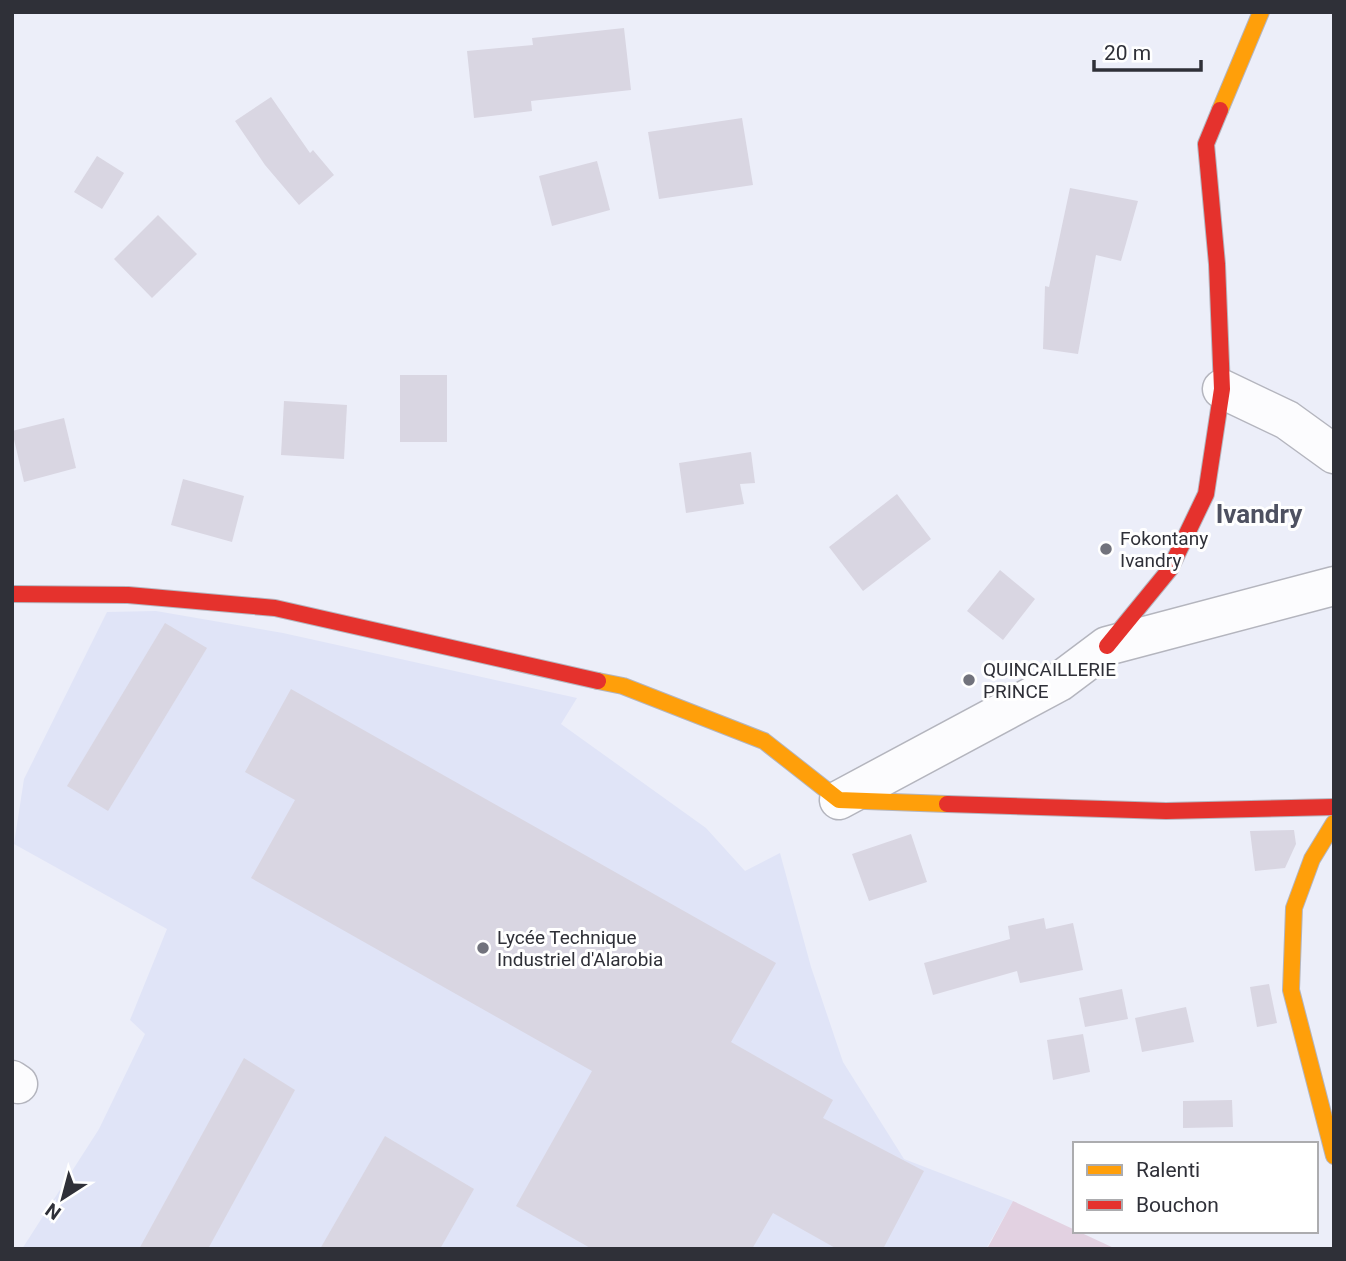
<svg xmlns="http://www.w3.org/2000/svg" width="1346" height="1261" viewBox="0 0 1346 1261" font-family="Roboto,sans-serif">
	<style>
		.built { fill: #e0e4f7 }
		.green { fill: #e2d1e1 }
		.building { fill: #d9d6e2 }
		.lines { fill: none; stroke-linecap: round; stroke-linejoin: round }
		.street-casing { stroke: #b4b5be; stroke-width: 41 }
		.slow-casing { stroke: #b4b5be; stroke-width: 18 }
		.jam-casing { stroke: #b4b5be; stroke-width: 18 }
		.street { stroke: #fcfcfe; stroke-width: 38 }
		.slow { stroke: #ff9f0a; stroke-width: 16 }
		.jam { stroke: #e5322d; stroke-width: 16 }
		.poi-dot { fill: #71727c; stroke: #fff; stroke-width: 2.5 }
		.labels { text-anchor: middle; dominant-baseline: central; stroke-width: 6; stroke-linejoin: round; paint-order: stroke }
		.poi-label { font-size: 19px; fill: #2f3038; stroke: #fff; text-anchor: start }
		.district-label { font-size: 26px; font-weight: bold; fill: #4e5161; stroke: #fff }
	</style>
	<rect width="100%" height="100%" fill="#eceef9"/>
	<polygon class="built" points="156,611 283,633 577,698 561,724 706,828 745,871 780,853 811,967 843,1062 904,1159 1013,1201 986,1249 22,1249 99,1129 145,1034 130,1020 167,929 14,844 24,779 107,612"/>
	<polygon class="green" points="1013,1201 1116,1249 987,1249"/>
	<g class="building">
		<polygon points="624,28 631,90 531,101 532,111 474,118 467,51 533,45 532,38"/>
		<polygon points="271,97 310,153 313,150 334,175 299,205 265,165 235,121"/>
		<polygon points="742,118 753,185 659,199 648,132"/>
		<polygon points="97,156 124,173 102,209 74,192"/>
		<polygon points="597,161 610,210 552,226 539,176"/>
		<polygon points="1070,188 1138,201 1121,261 1096,255 1078,354 1043,349 1045,286 1049,287"/>
		<polygon points="158,215 197,254 152,298 114,259"/>
		<rect x="400" y="375" width="47" height="67"/>
		<polygon points="284,401 347,405 344,459 281,455"/>
		<polygon points="64,418 76,468 24,482 12,431"/>
		<polygon points="751,452 755,483 740,484 744,504 686,513 679,463"/>
		<polygon points="183,479 244,496 232,542 171,525"/>
		<polygon points="897,494 931,539 863,591 829,547"/>
		<polygon points="1000,570 1035,599 1003,640 967,611"/>
		<polygon points="165,623 207,648 108,811 67,786"/>
		<polygon points="291,689 776,963 731,1042 833,1100 823,1118 924,1171 883,1249 837,1249 773,1213 752,1249 592,1249 516,1206 592,1071 251,878 295,800 245,772"/>
		<polygon points="1294,830 1296,844 1285,868 1255,871 1250,831"/>
		<polygon points="911,834 927,882 869,901 852,854"/>
		<polygon points="1044,918 1046,929 1073,923 1083,970 1020,983 1017,971 933,995 924,963 1010,939 1008,926"/>
		<polygon points="1269,984 1277,1023 1257,1027 1250,987"/>
		<polygon points="1122,989 1128,1019 1085,1027 1079,998"/>
		<polygon points="1186,1007 1194,1042 1142,1052 1135,1018"/>
		<polygon points="1083,1034 1090,1072 1053,1080 1047,1040"/>
		<polygon points="244,1058 295,1090 208,1249 139,1249"/>
		<polygon points="1232,1100 1233,1127 1183,1128 1183,1101"/>
		<polygon points="385,1136 474,1189 440,1249 320,1249"/>
	</g>
	<g class="lines">
		<g class="street-casing">
			<g id="street">
				<polyline points="1222,389 1287,420 1334,454"/>
				<polyline points="839,800 1059,682 1107,646 1334,586"/>
				<polyline points="12,1080 18,1084"/>
			</g>
		</g>
		<g class="slow-casing">
			<g id="slow">
				<polyline points="1220,110 1261,12"/>
				<polyline points="598,681 623,686 764,741 839,800 947,804"/>
				<polyline points="1334,823 1312,859 1294,908 1291,990 1334,1156"/>
			</g>
		</g>
		<g class="jam-casing">
			<g id="jam">
				<polyline points="12,594 128,595 275,608 598,681"/>
				<polyline points="1107,646 1170,569 1206,494 1222,389 1217,264 1206,144 1220,110"/>
				<polyline points="947,804 1166,811 1334,807"/>
			</g>
		</g>
		<use href="#street" class="street"/>
		<use href="#slow" class="slow"/>
		<use href="#jam" class="jam"/>
	</g>
	<g class="poi-dot">
		<circle cx="1106" cy="549" r="7"/>
		<circle cx="969" cy="680" r="7"/>
		<circle cx="483" cy="948" r="7"/>
	</g>
	<g class="labels">
		<g class="poi-label">
			<text x="1120" y="538">Fokontany<tspan x="1120" dy="22">Ivandry</tspan></text>
			<text x="983" y="669">QUINCAILLERIE<tspan x="983" dy="22">PRINCE</tspan></text>
			<text x="497" y="937">Lycée Technique<tspan x="497" dy="22">Industriel d'Alarobia</tspan></text>
		</g>
		<g class="district-label">
			<text x="1259" y="514">Ivandry</text>
		</g>
	</g>
	<rect width="1346" height="1261" fill="none" stroke="#2f3038" stroke-width="28"/>
	<rect x="1073" y="1142" width="245" height="91" fill="#ffffff" stroke="#acacaf" stroke-width="2"/>
	<rect x="1087" y="1165" width="35" height="10" fill="#ff9f0a" stroke="#acacaf" stroke-width="2"/>
	<text x="1136" y="1177" font-size="21" fill="#2f3038">Ralenti</text>
	<rect x="1087" y="1200" width="35" height="10" fill="#e5322d" stroke="#acacaf" stroke-width="2"/>
	<text x="1136" y="1212" font-size="21" fill="#2f3038">Bouchon</text>
	<g transform="translate(63 1198) rotate(216)" stroke="#ffffff" stroke-width="5" paint-order="stroke">
	<path d="M0-5L12 26L0 18L-12 26Z" fill="#2f3038"/>
	<text y="-10" font-size="19" font-weight="bold" text-anchor="middle" fill="#2f3038">N</text>
	</g>
	<path d="M1094 60v10h107v-10" fill="none" stroke="#2f3038" stroke-width="3.5"/>
	<text x="1104" y="60" font-size="21" fill="#2f3038" stroke="#ffffff" stroke-width="5" paint-order="stroke">20 m</text>
</svg>
